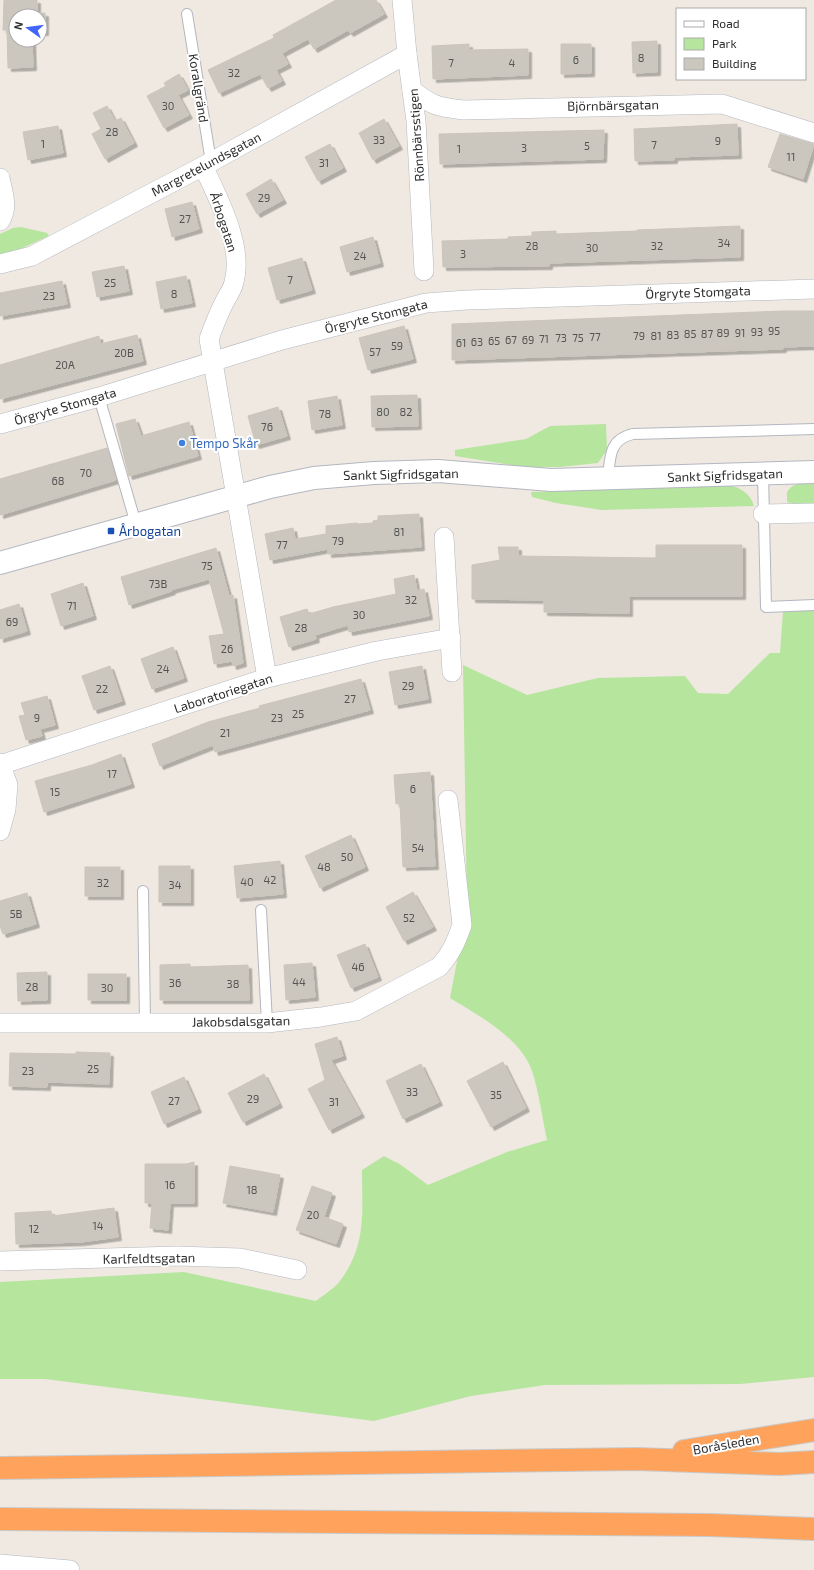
<svg xmlns="http://www.w3.org/2000/svg" width="814" height="1570" viewBox="0 0 814 1570" font-family="'Exo 2',sans-serif">
	<style>
		.green { fill: #b6e59e }
		.building { fill: #cbc7bf; stroke: #cbc5ba; filter: url(#shadow) }
		.lines { fill: none; stroke-linecap: round; stroke-linejoin: round }
		.service-casing { stroke: #b4b7c1; stroke-width: 12 }
		.minor-casing { stroke: #b4b7c1; stroke-width: 20 }
		.tertiary-casing { stroke: #b4b7c1; stroke-width: 24 }
		.motorway-casing { stroke: #c9c9c9; stroke-width: 24 }
		.service { stroke: #fff; stroke-width: 10 }
		.minor { stroke: #fff; stroke-width: 19 }
		.tertiary { stroke: #fff; stroke-width: 22 }
		.motorway { stroke: #ffa35c; stroke-width: 22 }
		.shop-dot { fill: #3f7fe0; stroke: #fff; stroke-width: 1.5 }
		.transit-dot { fill: #1a4fb4; stroke: #fff; stroke-width: 1.5 }
		.labels { text-anchor: middle; dominant-baseline: central; stroke-width: 4; stroke-linejoin: round; paint-order: stroke }
		.number-label { font-size: 11px; fill: #555452 }
		.street-label { font-size: 13px; fill: #2e2e2e; stroke: #fff }
		.shop-label { font-size: 13px; fill: #366cbe; stroke: #fff; text-anchor: start }
		.transit-label { font-size: 13px; fill: #164399; stroke: #fff; text-anchor: start }
	</style>
	<defs>
		<filter id="shadow"><feDropShadow dx="3.5" dy="3.5" stdDeviation="0" flood-color="#0004"/></filter>
	</defs>
	<rect width="100%" height="100%" fill="#efe9e1"/>
	<g class="green">
		<polygon points="21,227 47,233 49,236 20,249 0,256 0,234 13,228"/>
		<polygon points="606,424 607,450 598,463 560,467 524,467 455,456 455,450 526,439 550,426"/>
		<path d="M 814,483 L 814,503 L 794,504 L 787,502 L 787,492 C 793,482 804,483 814,483 Z"/>
		<path d="M 726,485 C 740,487 750,493 754,506 L 602,510 L 556,503 L 532,497 L 531,492 Z"/>
		<path d="M 814,610 L 814,1377 L 740,1384 L 545,1385 L 471,1396 L 374,1421 L 45,1379 L 0,1379 L 0,1282 L 184,1272 L 316,1301 C 323,1295 334,1289 340,1281 C 367,1245 362,1212 362,1170 L 384,1156 L 401,1165 L 428,1185 L 507,1152 L 547,1140 C 542,1117 539,1092 532,1071 C 520,1037 479,1016 450,998 L 467,909 L 463,665 L 527,695 L 598,678 L 685,676 L 698,693 L 728,694 L 770,653 L 780,653 L 783,611 Z"/>
	</g>
	<g class="building">
		<polygon points="4,0 37,0 37,13 45,13 45,32 40,32 40,16 16,16 16,40 32,40 33,67 8,68 7,30 3,30"/>
		<polygon points="336,0 376,0 384,14 350,33 348,30 314,49 308,39 282,53 288,64 276,70 282,81 268,88 260,74 219,93 208,70 274,38 273,35"/>
		<polygon points="657,41 657,72 633,73 632,42"/>
		<polygon points="469,44 469,50 528,49 528,75 433,79 432,46"/>
		<polygon points="561,44 591,44 591,73 561,74"/>
		<polygon points="179,74 188,90 178,95 189,115 164,128 147,96 166,86 164,83"/>
		<polygon points="107,106 115,121 121,118 134,143 105,159 92,134 101,129 93,113"/>
		<polygon points="384,119 399,146 373,160 359,133"/>
		<polygon points="737,124 738,155 674,157 674,160 635,161 634,129"/>
		<polygon points="58,126 63,153 28,160 23,132"/>
		<polygon points="604,130 603,159 440,164 439,134"/>
		<polygon points="780,134 814,144 803,179 768,167"/>
		<polygon points="330,144 343,168 318,181 305,157"/>
		<polygon points="271,179 283,200 257,214 246,194"/>
		<polygon points="192,202 199,229 172,237 165,209"/>
		<polygon points="740,226 740,257 549,263 549,266 443,267 442,241 508,239 508,237 532,236 532,232 556,231 556,234 637,231 637,230"/>
		<polygon points="373,237 380,263 347,272 340,247"/>
		<polygon points="302,258 312,290 277,300 268,268"/>
		<polygon points="124,266 129,291 97,297 92,272"/>
		<polygon points="186,276 192,303 161,309 156,282"/>
		<polygon points="62,281 67,304 0,316 0,293"/>
		<polygon points="782,311 814,311 814,346 783,347 783,349 452,360 452,324"/>
		<polygon points="404,326 413,359 368,370 359,338"/>
		<polygon points="137,335 143,361 0,399 0,365 99,336 100,344"/>
		<polygon points="417,395 418,426 372,427 371,396"/>
		<polygon points="337,396 342,425 312,430 308,401"/>
		<polygon points="278,407 287,436 256,445 248,416"/>
		<polygon points="135,419 141,436 189,422 198,456 129,476 116,424"/>
		<polygon points="107,448 116,480 0,515 0,479"/>
		<polygon points="419,514 421,547 328,554 328,549 270,560 265,534 293,528 295,539 326,534 326,526 357,523 357,524 373,523 373,521 378,520 378,516"/>
		<polygon points="656,545 742,545 742,596 629,596 629,613 544,612 544,600 472,599 472,565 500,560 498,547 518,547 518,556 656,558"/>
		<polygon points="216,548 229,596 233,595 243,663 233,666 232,661 214,664 209,636 224,634 209,579 171,590 172,591 129,605 121,577"/>
		<polygon points="414,575 417,591 424,589 429,616 349,632 348,625 315,635 316,639 289,647 280,617 307,609 309,614 333,607 396,594 394,579"/>
		<polygon points="83,583 93,616 61,626 51,594"/>
		<polygon points="19,604 27,631 0,639 0,610"/>
		<polygon points="173,647 184,678 152,689 141,659"/>
		<polygon points="110,666 122,701 94,710 82,676"/>
		<polygon points="422,666 428,699 395,705 389,672"/>
		<polygon points="361,679 370,710 215,752 213,745 160,766 152,744 208,722 260,708 259,706"/>
		<polygon points="47,696 55,725 40,729 42,736 26,740 19,716 25,715 21,703"/>
		<polygon points="121,754 131,784 44,812 35,781 92,765"/>
		<polygon points="430,772 435,866 403,867 400,803 396,804 394,775"/>
		<polygon points="351,835 365,867 320,888 305,856"/>
		<polygon points="280,861 283,894 237,898 234,866"/>
		<rect x="159" y="866" width="31" height="36"/>
		<rect x="85" y="867" width="35" height="29"/>
		<polygon points="413,892 433,927 404,941 386,907"/>
		<polygon points="27,893 36,924 3,934 0,926 0,901"/>
		<polygon points="365,944 378,977 351,988 337,955"/>
		<polygon points="312,963 315,997 286,1000 284,965"/>
		<polygon points="190,964 190,967 248,965 249,1000 160,1000 160,965"/>
		<polygon points="47,972 47,1000 18,1001 17,973"/>
		<rect x="88" y="974" width="38" height="26"/>
		<polygon points="337,1037 343,1056 331,1060 361,1114 329,1130 308,1089 325,1080 315,1044"/>
		<polygon points="76,1052 110,1053 109,1084 47,1082 47,1087 9,1086 10,1053 76,1054"/>
		<polygon points="503,1062 526,1108 491,1127 467,1081"/>
		<polygon points="421,1064 439,1102 403,1119 386,1081"/>
		<polygon points="264,1074 279,1104 243,1122 228,1093"/>
		<polygon points="184,1077 198,1109 164,1124 151,1092"/>
		<polygon points="194,1162 194,1203 170,1203 168,1230 150,1228 152,1203 145,1203 145,1164 186,1164"/>
		<polygon points="230,1166 280,1175 273,1212 223,1203"/>
		<polygon points="312,1186 332,1193 324,1217 343,1224 336,1244 296,1230"/>
		<polygon points="114,1208 118,1237 81,1242 16,1244 15,1213 51,1211 52,1216"/>
	</g>
	<g class="lines">
		<g class="service-casing">
			<g id="service">
				<polyline points="187,14 211,162"/>
				<polyline points="99,397 136,524"/>
				<polyline points="763,474 766,607 814,605"/>
				<path d="M 608,478 C 610,458 609,439 633,434 L 814,429"/>
				<polyline points="143,891 145,1023"/>
				<polyline points="261,910 267,1023"/>
			</g>
		</g>
		<g class="minor-casing">
			<g id="minor">
				<polyline points="402,0 407,54 416,121 424,271"/>
				<path d="M 412,90 C 432,106 438,107 463,110 L 722,104 L 814,133"/>
				<path d="M 203,166 C 218,198 244,246 234,282 C 233,288 229,294 226,299 C 219,312 214,325 209,339 L 267,678"/>
				<path d="M 0,178 C 3,193 9,207 0,221"/>
				<polyline points="0,264 32,256 211,162 407,54"/>
				<polyline points="0,424 99,397 282,340 426,303 467,300 814,289"/>
				<polyline points="763,514 814,513"/>
				<polyline points="444,537 452,672"/>
				<polyline points="0,763 8,785 6,809 0,831"/>
				<polyline points="0,765 267,678 377,651 451,638"/>
				<path d="M 0,1023 L 267,1023 L 321,1017 L 356,1011 L 439,967 C 451,954 456,942 462,925 L 448,800"/>
				<polyline points="0,1261 177,1256 240,1258 297,1270"/>
				<polyline points="0,1564 70,1570"/>
			</g>
		</g>
		<g class="tertiary-casing">
			<polyline id="tertiary" points="0,563 270,487 314,478 374,473 438,471 551,480 814,472"/>
		</g>
		<g class="motorway-casing">
			<g id="motorway">
				<polyline points="684,1451 814,1430"/>
				<polyline points="0,1468 637,1459 780,1464 814,1462"/>
				<polyline points="0,1519 709,1525 814,1529"/>
			</g>
		</g>
		<use href="#service" class="service"/>
		<use href="#minor" class="minor"/>
		<use href="#tertiary" class="tertiary"/>
		<use href="#motorway" class="motorway"/>
	</g>
	<circle class="shop-dot" cx="182" cy="443" r="4"/>
	<rect class="transit-dot" x="107" y="527" width="8" height="8" rx="2"/>
	<g class="labels">
		<g class="number-label">
			<text x="641" y="57">8</text>
			<text x="576" y="59">6</text>
			<text x="451" y="62">7</text>
			<text x="512" y="62">4</text>
			<text x="234" y="72">32</text>
			<text x="168" y="105">30</text>
			<text x="112" y="131">28</text>
			<text x="379" y="139">33</text>
			<text x="718" y="140">9</text>
			<text x="43" y="143">1</text>
			<text x="654" y="144">7</text>
			<text x="587" y="145">5</text>
			<text x="524" y="147">3</text>
			<text x="459" y="148">1</text>
			<text x="791" y="156">11</text>
			<text x="324" y="162">31</text>
			<text x="264" y="197">29</text>
			<text x="185" y="218">27</text>
			<text x="724" y="242">34</text>
			<text x="532" y="245">28</text>
			<text x="657" y="245">32</text>
			<text x="592" y="247">30</text>
			<text x="463" y="253">3</text>
			<text x="360" y="255">24</text>
			<text x="290" y="279">7</text>
			<text x="110" y="282">25</text>
			<text x="174" y="293">8</text>
			<text x="49" y="295">23</text>
			<text x="774" y="330">95</text>
			<text x="757" y="331">93</text>
			<text x="723" y="332">89</text>
			<text x="740" y="332">91</text>
			<text x="690" y="333">85</text>
			<text x="707" y="333">87</text>
			<text x="673" y="334">83</text>
			<text x="639" y="335">79</text>
			<text x="656" y="335">81</text>
			<text x="595" y="336">77</text>
			<text x="561" y="337">73</text>
			<text x="578" y="337">75</text>
			<text x="544" y="338">71</text>
			<text x="511" y="339">67</text>
			<text x="528" y="339">69</text>
			<text x="494" y="340">65</text>
			<text x="477" y="341">63</text>
			<text x="461" y="342">61</text>
			<text x="397" y="345">59</text>
			<text x="375" y="351">57</text>
			<text x="124" y="352">20B</text>
			<text x="65" y="364">20A</text>
			<text x="383" y="411">80</text>
			<text x="406" y="411">82</text>
			<text x="325" y="413">78</text>
			<text x="267" y="426">76</text>
			<text x="86" y="472">70</text>
			<text x="58" y="480">68</text>
			<text x="399" y="531">81</text>
			<text x="338" y="540">79</text>
			<text x="282" y="544">77</text>
			<text x="207" y="565">75</text>
			<text x="158" y="583">73B</text>
			<text x="411" y="599">32</text>
			<text x="72" y="605">71</text>
			<text x="359" y="614">30</text>
			<text x="12" y="621">69</text>
			<text x="301" y="627">28</text>
			<text x="227" y="648">26</text>
			<text x="163" y="668">24</text>
			<text x="408" y="685">29</text>
			<text x="102" y="688">22</text>
			<text x="350" y="698">27</text>
			<text x="298" y="713">25</text>
			<text x="37" y="717">9</text>
			<text x="277" y="717">23</text>
			<text x="225" y="732">21</text>
			<text x="112" y="773">17</text>
			<text x="413" y="788">6</text>
			<text x="55" y="791">15</text>
			<text x="418" y="847">54</text>
			<text x="347" y="856">50</text>
			<text x="324" y="866">48</text>
			<text x="270" y="879">42</text>
			<text x="247" y="881">40</text>
			<text x="103" y="882">32</text>
			<text x="175" y="884">34</text>
			<text x="16" y="913">5B</text>
			<text x="409" y="917">52</text>
			<text x="358" y="966">46</text>
			<text x="299" y="981">44</text>
			<text x="175" y="982">36</text>
			<text x="233" y="983">38</text>
			<text x="32" y="986">28</text>
			<text x="107" y="987">30</text>
			<text x="93" y="1068">25</text>
			<text x="28" y="1070">23</text>
			<text x="412" y="1091">33</text>
			<text x="496" y="1094">35</text>
			<text x="253" y="1098">29</text>
			<text x="174" y="1100">27</text>
			<text x="334" y="1101">31</text>
			<text x="170" y="1184">16</text>
			<text x="252" y="1189">18</text>
			<text x="313" y="1214">20</text>
			<text x="98" y="1225">14</text>
			<text x="34" y="1228">12</text>
		</g>
		<g class="street-label">
			<text transform="translate(199 88) rotate(81)">Korallgränd</text>
			<text transform="translate(613 105) rotate(-1)">Björnbärsgatan</text>
			<text transform="translate(416 135) rotate(-94)">Rönnbärsstigen</text>
			<text transform="translate(206 164) rotate(-28)">Margretelundsgatan</text>
			<text transform="translate(224 222) rotate(72)">Årbogatan</text>
			<text transform="translate(698 292) rotate(-2)">Örgryte Stomgata</text>
			<text transform="translate(376 316) rotate(-14)">Örgryte Stomgata</text>
			<text transform="translate(65 406) rotate(-16)">Örgryte Stomgata</text>
			<text transform="translate(401 474) rotate(-1)">Sankt Sigfridsgatan</text>
			<text transform="translate(725 475) rotate(-2)">Sankt Sigfridsgatan</text>
			<text transform="translate(223 693) rotate(-18)">Laboratoriegatan</text>
			<text transform="translate(241 1021) rotate(-1)">Jakobsdalsgatan</text>
			<text transform="translate(149 1258) rotate(-1)">Karlfeldtsgatan</text>
			<text transform="translate(726 1444) rotate(-10)">Boråsleden</text>
		</g>
		<g class="shop-label">
			<text x="190" y="443">Tempo Skår</text>
		</g>
		<g class="transit-label">
			<text x="119" y="531">Årbogatan</text>
		</g>
	</g>
	<rect x="676" y="8" width="130" height="72" fill="#ffffff" stroke="#ababab"/>
	<rect x="684" y="21" width="20" height="6" fill="#ffffff" stroke="#ababab"/>
	<text x="712" y="28" font-size="12" fill="#2e2e2e">Road</text>
	<rect x="684" y="38" width="20" height="12" fill="#b6e59e" stroke="#ababab"/>
	<text x="712" y="48" font-size="12" fill="#2e2e2e">Park</text>
	<rect x="684" y="58" width="20" height="12" fill="#cbc7bf" stroke="#ababab"/>
	<text x="712" y="68" font-size="12" fill="#2e2e2e">Building</text>
	<g transform="translate(28 28) rotate(284)"><circle r="19" fill="#ffffff" stroke="#ababab"/>
	<path d="M0-3L7 15L0 10L-7 15Z" fill="#4264fb"/>
	<text y="-6" font-size="11" font-weight="bold" text-anchor="middle" fill="#2e2e2e">N</text>
	</g>
</svg>
